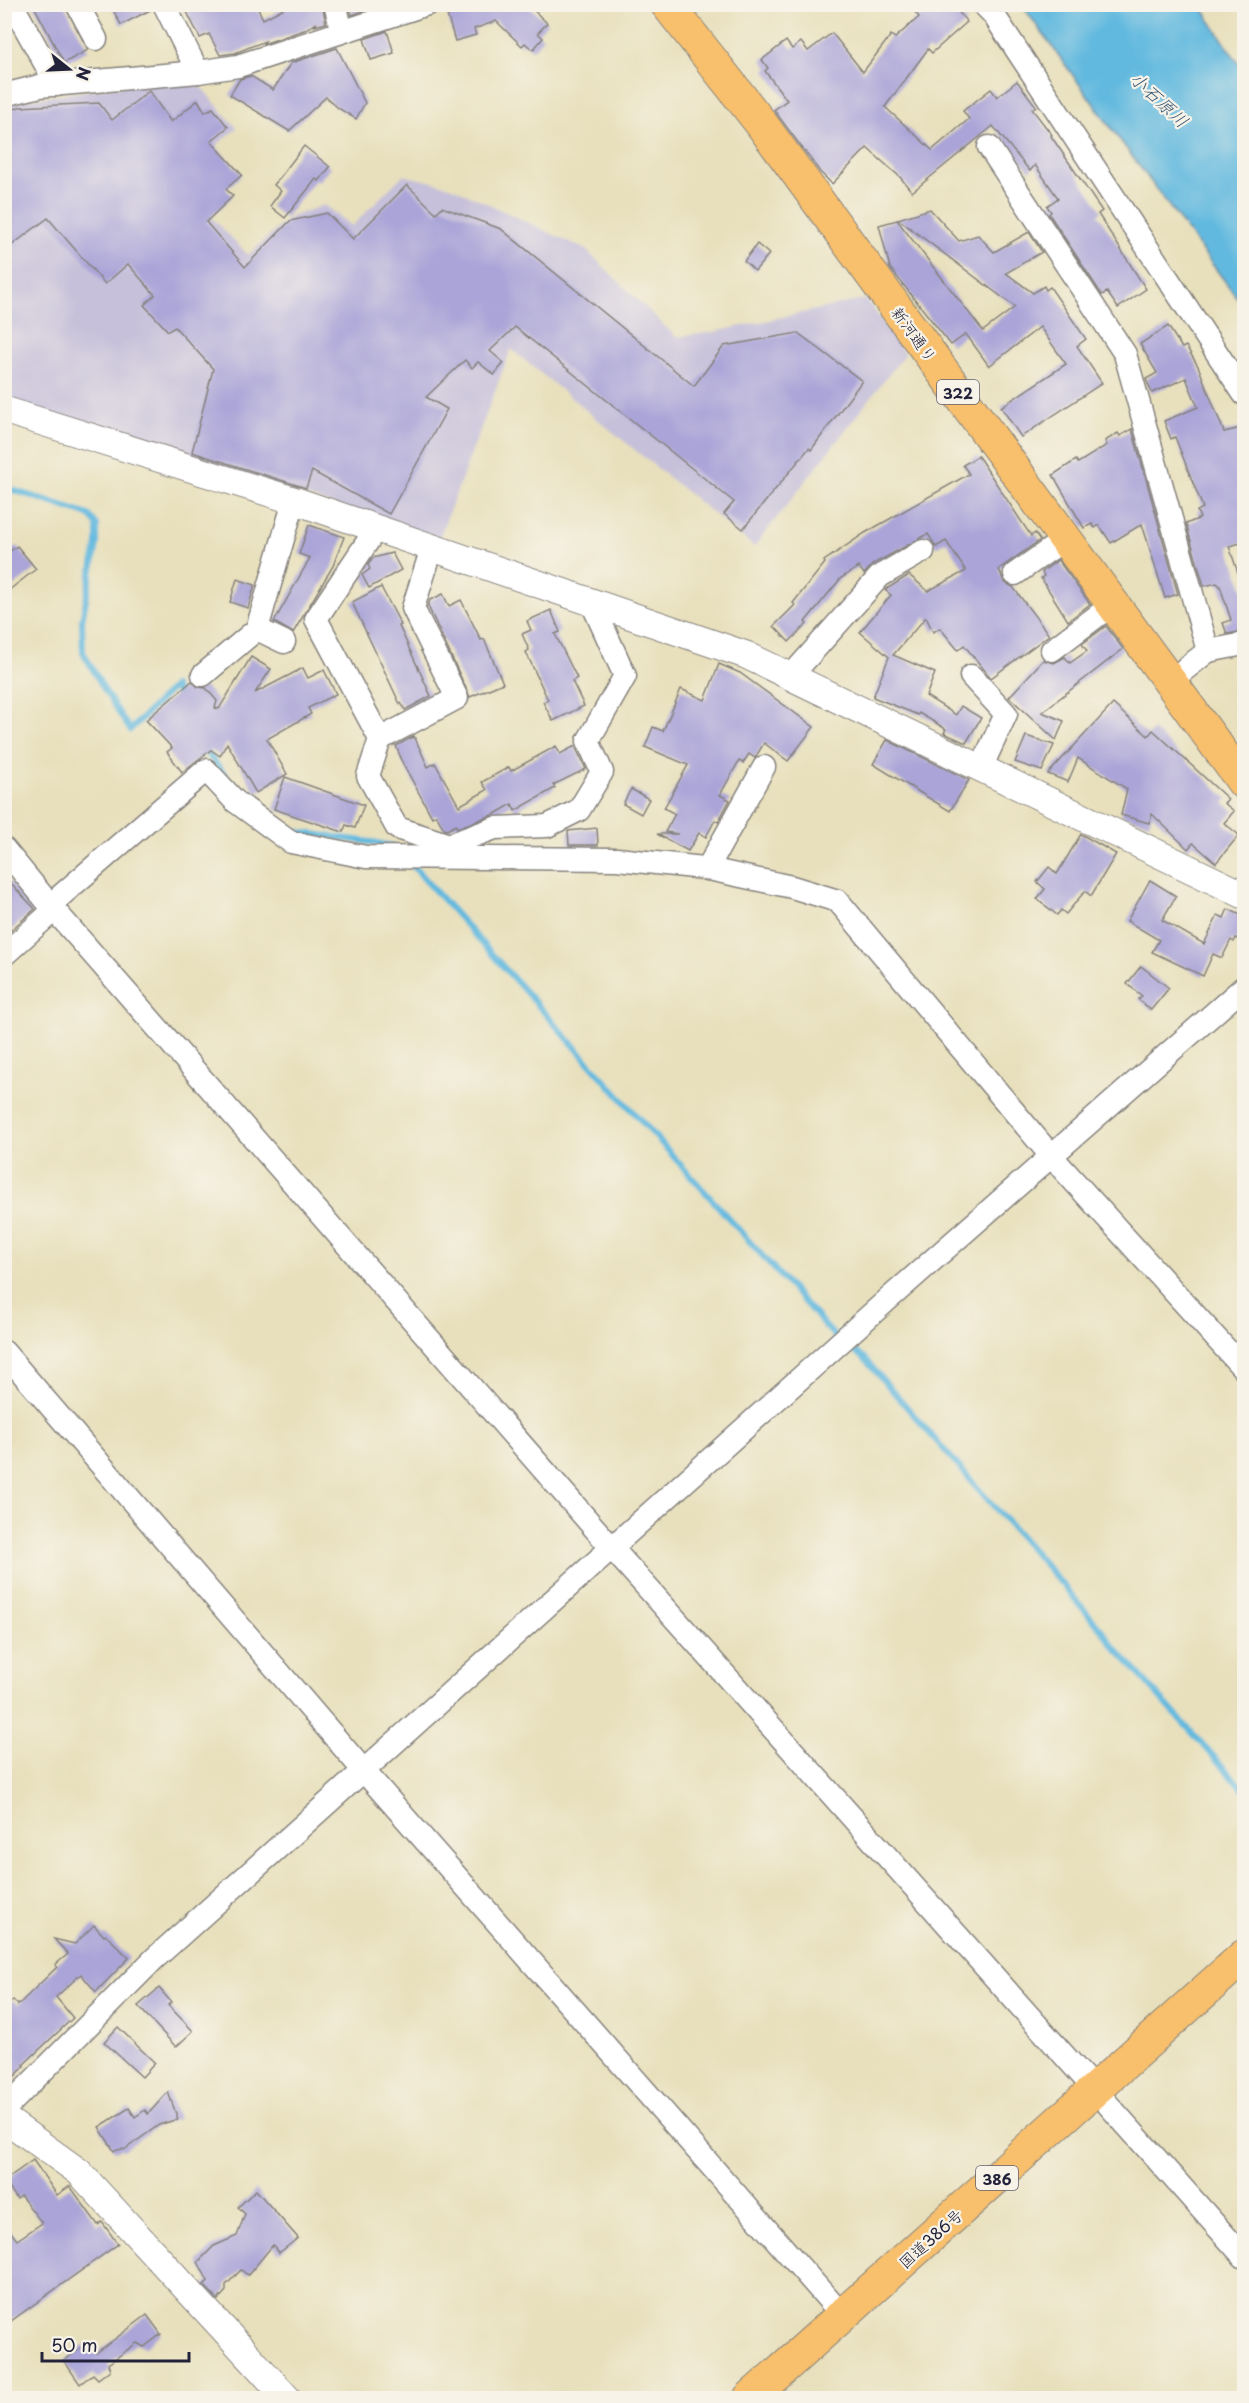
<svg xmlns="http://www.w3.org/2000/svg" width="1249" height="2403" viewBox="0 0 1249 2403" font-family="'Playpen Sans','Klee One',sans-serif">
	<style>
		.industrial { fill: #c6c0da }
		.water { fill: #62b9df; stroke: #426e8d; stroke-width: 1.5 }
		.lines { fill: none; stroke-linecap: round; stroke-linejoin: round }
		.stream { stroke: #62b9df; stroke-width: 6 }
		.building { fill: #aaa4d8 }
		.minor-casing { stroke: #85817c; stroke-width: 25 }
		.tertiary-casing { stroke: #85817c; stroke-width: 29 }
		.trunk-casing { stroke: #85817c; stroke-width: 35 }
		.minor { stroke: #fff; stroke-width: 22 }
		.tertiary { stroke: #fff; stroke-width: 27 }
		.trunk { stroke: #f8bf6c; stroke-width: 33 }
		.labels { text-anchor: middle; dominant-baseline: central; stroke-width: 4.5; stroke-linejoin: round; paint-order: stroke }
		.shield { fill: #f7f3e8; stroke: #62616f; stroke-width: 1.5 }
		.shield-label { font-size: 15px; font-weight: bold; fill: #22223b }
		.street-label { font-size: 16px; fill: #22223b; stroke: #f7f3e8 }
		.water-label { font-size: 18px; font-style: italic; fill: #385774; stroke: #f7f3e8 }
	</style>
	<rect width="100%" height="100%" fill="#f7f3e8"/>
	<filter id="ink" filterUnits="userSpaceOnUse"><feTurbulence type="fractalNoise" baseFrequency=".0167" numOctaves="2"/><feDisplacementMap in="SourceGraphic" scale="12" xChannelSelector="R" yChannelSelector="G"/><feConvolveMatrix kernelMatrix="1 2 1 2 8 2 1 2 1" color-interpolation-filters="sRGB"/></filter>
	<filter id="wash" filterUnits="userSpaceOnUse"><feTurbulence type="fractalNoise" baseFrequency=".008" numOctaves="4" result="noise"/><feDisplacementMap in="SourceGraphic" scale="24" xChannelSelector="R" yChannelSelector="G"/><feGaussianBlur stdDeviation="1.35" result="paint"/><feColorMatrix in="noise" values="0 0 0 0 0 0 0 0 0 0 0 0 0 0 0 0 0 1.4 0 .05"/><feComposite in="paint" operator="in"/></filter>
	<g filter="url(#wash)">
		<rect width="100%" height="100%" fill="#e8e0bc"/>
		<polygon class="industrial" points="174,78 202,88 237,128 175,180 248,255 290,217 324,205 352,226 403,175 450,186 586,250 676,337 714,332 866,299 905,354 754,547 511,349 439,538 5,401 5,103"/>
		<polygon class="water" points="1022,5 1200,5 1244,72 1244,307 1117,136"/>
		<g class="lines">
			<g class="stream">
				<polyline points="4,487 89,515 97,525 97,544 82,620 83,652 105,691 130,730 174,686 180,700"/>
				<polyline points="202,747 226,776"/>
				<polyline points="290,831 378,843 395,848"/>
				<polyline points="411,864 837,1339"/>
				<polyline points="845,1345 863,1357 1102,1630 1110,1642 1244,1790"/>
			</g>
		</g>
		<g id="blocks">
			<g class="building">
				<polygon points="33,4 64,4 88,50 64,63"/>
				<polygon points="110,4 151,4 152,9 121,25"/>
				<polygon points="183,4 256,4 263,19 292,4 322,4 326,23 315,26 317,23 304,30 263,44 265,41 235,53 220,55 209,34 200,38"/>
				<polygon points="349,4 382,4 352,15"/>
				<polygon points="455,4 527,4 547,23 538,33 543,38 533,50 525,43 522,46 496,21 474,29 476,35 455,41 445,8"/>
				<polygon points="908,4 952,4 967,22 932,53 928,49 885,107 932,150 969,119 963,111 991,89 997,97 1017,81 1036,106 1032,109 1052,135 1051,136 1102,211 1098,214 1146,289 1118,308 1107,292 1102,295 1049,214 1051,212 1047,206 1058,198 1035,165 1030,171 993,126 912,192 900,177 867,148 832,184 820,172 774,110 787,100 765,71 768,68 762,60 786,41 792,49 801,42 808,51 832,33 863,72 891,35 895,38 919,17"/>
				<polygon points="387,31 394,53 371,60 364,39"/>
				<polygon points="337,48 365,103 356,119 338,108 326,97 289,131 230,95 240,79 251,76 273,90 291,63"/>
				<polygon points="149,91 171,122 198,100 205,112 213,108 228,127 211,141 242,175 226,189 233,196 206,222 245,267 290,221 327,213 353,239 407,185 436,213 442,207 501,229 694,386 724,346 798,333 862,381 811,450 809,448 743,529 724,514 734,502 515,327 490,351 504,363 494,375 478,362 472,368 465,360 426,397 447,409 389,514 312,471 306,488 192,452 213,369 175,327 168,331 144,305 155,295 128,264 105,284 48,218 4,251 4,113 19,107 99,103 112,120"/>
				<polygon points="304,146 330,167 319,181 316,179 285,218 270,206 281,191 274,185"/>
				<polygon points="930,209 959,241 978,235 994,252 1029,232 1042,252 1006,273 1033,293 1044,286 1046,290 1050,287 1086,339 1077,346 1102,383 1021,437 1001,407 1066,364 1040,327 989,366 966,334 951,345 890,268 879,225 897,220 983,331 1015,307 898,219"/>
				<polygon points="757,244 769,254 755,271 744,261"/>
				<polygon points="1168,326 1182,348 1186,346 1198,366 1224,432 1241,428 1245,444 1245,542 1229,546 1245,594 1245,631 1227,634 1223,623 1231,620 1220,586 1217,583 1204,586 1186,524 1200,518 1197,511 1203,508 1175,437 1171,439 1164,421 1198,407 1186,378 1152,393 1146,379 1157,373 1140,344"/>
				<polygon points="1132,429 1178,594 1165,598 1142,524 1111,543 1099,525 1095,528 1092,524 1084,528 1053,475 1076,460 1078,463 1107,445 1105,441 1118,433 1120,436"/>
				<polygon points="978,456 1031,536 1035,533 1040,540 999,569 1004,582 1013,587 1049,635 991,678 964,645 958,650 940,628 933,632 926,617 893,655 935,673 926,696 956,715 961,706 981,718 966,743 944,733 946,729 919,713 918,715 873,697 889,657 860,632 891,595 885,590 909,575 928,591 966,571 946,541 936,547 928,534 873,564 864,574 859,567 841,578 805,622 807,624 789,642 774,626 795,605 793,603 825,563 824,561 865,533 969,474 963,465"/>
				<polygon points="309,525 344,537 333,566 293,633 274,622 310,558 299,554"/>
				<polygon points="17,546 36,569 4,594 4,556"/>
				<polygon points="392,553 401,570 369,588 362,575 370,569 368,565 373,558"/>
				<polygon points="1058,560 1090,604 1068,621 1041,578 1044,576 1042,572"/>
				<polygon points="237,579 255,585 248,608 230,602"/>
				<polygon points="381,587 401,625 399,626 431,696 405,710 401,703 400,704 352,602"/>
				<polygon points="443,594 449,606 461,600 481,640 484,639 503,683 470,697 428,606 430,600"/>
				<polygon points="551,610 560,632 555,634 577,678 572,681 584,706 553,721 543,702 548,700 526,652 529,650 522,634 531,630 527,621"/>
				<polygon points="1106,626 1123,649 1042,712 1064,721 1056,740 1009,697 1043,660 1054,663 1065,657 1070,663 1087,651 1082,644"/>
				<polygon points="251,657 271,669 255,693 303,668 308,678 324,670 336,694 308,708 311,714 267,739 287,774 256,793 227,743 220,756 211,750 182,772 167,752 172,748 146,720 192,681 198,687 206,688 217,701 215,708 219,709"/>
				<polygon points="719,664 740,673 814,727 788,761 764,743 755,758 749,754 743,763 739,761 720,795 730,800 718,822 715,820 706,837 699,833 688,851 657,834 678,834 665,832 675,814 664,808 688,765 645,747 653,727 663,731 681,689 705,700"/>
				<polygon points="1113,704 1148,736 1153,730 1228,799 1224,803 1234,811 1224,823 1239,835 1216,863 1193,843 1188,849 1152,814 1149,823 1121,815 1127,789 1078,758 1068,782 1048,774"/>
				<polygon points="414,736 428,767 435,763 459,806 487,790 482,782 509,767 511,771 556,746 560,754 575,746 586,769 553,785 555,788 515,811 512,804 495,814 457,828 456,825 447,830 444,829 436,815 432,817 400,758 401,758 396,746"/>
				<polygon points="1026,736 1054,745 1042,771 1015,762"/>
				<polygon points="887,740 969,780 950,811 873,764"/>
				<polygon points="285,777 364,805 355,828 346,825 343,832 274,809"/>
				<polygon points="631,789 649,799 641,814 623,804"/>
				<polygon points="597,828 598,845 569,845 568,831"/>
				<polygon points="1081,834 1116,854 1091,896 1085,891 1066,914 1061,910 1057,915 1037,899 1045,889 1037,882 1049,867 1057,874"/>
				<polygon points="4,876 35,909 4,936"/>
				<polygon points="1150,880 1176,896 1162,920 1204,944 1218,915 1224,918 1228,909 1245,917 1245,942 1236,938 1234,942 1231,940 1222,958 1213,954 1203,976 1152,952 1159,940 1127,921"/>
				<polygon points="1141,966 1169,988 1151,1010 1138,999 1142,996 1127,984"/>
				<polygon points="94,1925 104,1936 106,1935 129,1958 96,1992 81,1974 56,1997 73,2018 24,2064 24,2067 14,2077 4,2067 4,2008 13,2000 18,2005 57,1967 55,1965 68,1954 54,1939 75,1944"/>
				<polygon points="159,1988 171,2002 168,2005 193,2031 176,2047 138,2006"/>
				<polygon points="118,2027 155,2063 142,2077 104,2042"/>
				<polygon points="168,2092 178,2119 159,2125 124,2150 122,2149 114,2151 99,2127 129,2108 135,2117 145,2110 148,2114"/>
				<polygon points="33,2160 57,2195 70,2186 98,2225 102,2222 118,2244 4,2326 4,2223 17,2240 42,2223 21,2196 17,2199 4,2181"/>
				<polygon points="256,2190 298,2238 279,2253 273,2245 248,2275 241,2270 226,2285 226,2291 218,2300 204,2285 208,2281 198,2262 214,2246 237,2236 245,2214 238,2207"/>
				<polygon points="147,2315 161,2334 144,2347 137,2343 108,2364 110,2370 98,2379 93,2374 80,2384 64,2361 86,2344 96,2353"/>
			</g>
		</g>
	</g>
	<g filter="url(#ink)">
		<use href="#blocks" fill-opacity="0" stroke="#85817c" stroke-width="1.5"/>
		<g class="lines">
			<g class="minor-casing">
				<g id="minor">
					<polyline points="12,4 57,85"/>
					<polyline points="77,4 96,39"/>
					<polyline points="164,4 198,72"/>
					<polyline points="335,4 342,31"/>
					<polyline points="983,4 993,14 1244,394"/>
					<polyline points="4,95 40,86 198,72 238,66 427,4"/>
					<polyline points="989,147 1125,354 1208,651"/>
					<polyline points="376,529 316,619 380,739 368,776 397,828 449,845 495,828 547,826 579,810 602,772 588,741 625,676 592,603"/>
					<polyline points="1015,574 1065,539"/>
					<polyline points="257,629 284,642"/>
					<polyline points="1052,650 1113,604"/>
					<polyline points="203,675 257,629 294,501"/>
					<polyline points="791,676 880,576 923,551"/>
					<polyline points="971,676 1006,714 981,768"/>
					<polyline points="1170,681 1208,651 1244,644"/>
					<polyline points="380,739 457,698 413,608 432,548"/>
					<polyline points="4,849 50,905 611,1547 1244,2257"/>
					<polyline points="707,869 764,767"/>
					<polyline points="50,905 206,770 235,801 291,842 366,857 617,859 704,868 792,887 838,901 1052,1157 1244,1369"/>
					<polyline points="4,955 54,910"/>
					<polyline points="4,1352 363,1770 843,2316"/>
					<polyline points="4,2110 154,1959 885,1302 1244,987"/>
				</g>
			</g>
			<g class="tertiary-casing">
				<g id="tertiary">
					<polyline points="4,410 299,502 746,655 1244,895"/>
					<polyline points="4,2118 79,2172 287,2398"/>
				</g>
			</g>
			<g class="trunk-casing">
				<g id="trunk">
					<polyline points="667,4 760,122 1244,783"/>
					<polyline points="750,2398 1244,1956"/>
				</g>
			</g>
			<use href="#minor" class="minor"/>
			<use href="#tertiary" class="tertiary"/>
			<use href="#trunk" class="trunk"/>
		</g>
	</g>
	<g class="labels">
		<g class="shield">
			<rect x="937" y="380" width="42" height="24" rx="4.5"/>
			<rect x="976" y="2166" width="42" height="24" rx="4.5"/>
		</g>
		<g class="shield-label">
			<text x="958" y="392">322</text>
			<text x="997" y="2178">386</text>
		</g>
		<g class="street-label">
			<text transform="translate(915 334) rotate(54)">新河通り</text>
			<text transform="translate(930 2238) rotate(-42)">国道386号</text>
		</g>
		<g class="water-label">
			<text transform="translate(1160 99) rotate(43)">小石原川</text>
		</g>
	</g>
	<rect width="1249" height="2403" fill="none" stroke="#f7f3e8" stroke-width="24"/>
	<g transform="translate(69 69) rotate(108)" stroke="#f7f3e8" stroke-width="4.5" paint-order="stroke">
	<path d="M0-4.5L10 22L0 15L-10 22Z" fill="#22223b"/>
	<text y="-9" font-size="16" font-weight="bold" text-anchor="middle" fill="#22223b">N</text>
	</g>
	<path d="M42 2352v9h147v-9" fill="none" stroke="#22223b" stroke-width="3"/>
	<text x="51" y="2352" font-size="18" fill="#22223b" stroke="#f7f3e8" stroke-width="4.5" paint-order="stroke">50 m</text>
</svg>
